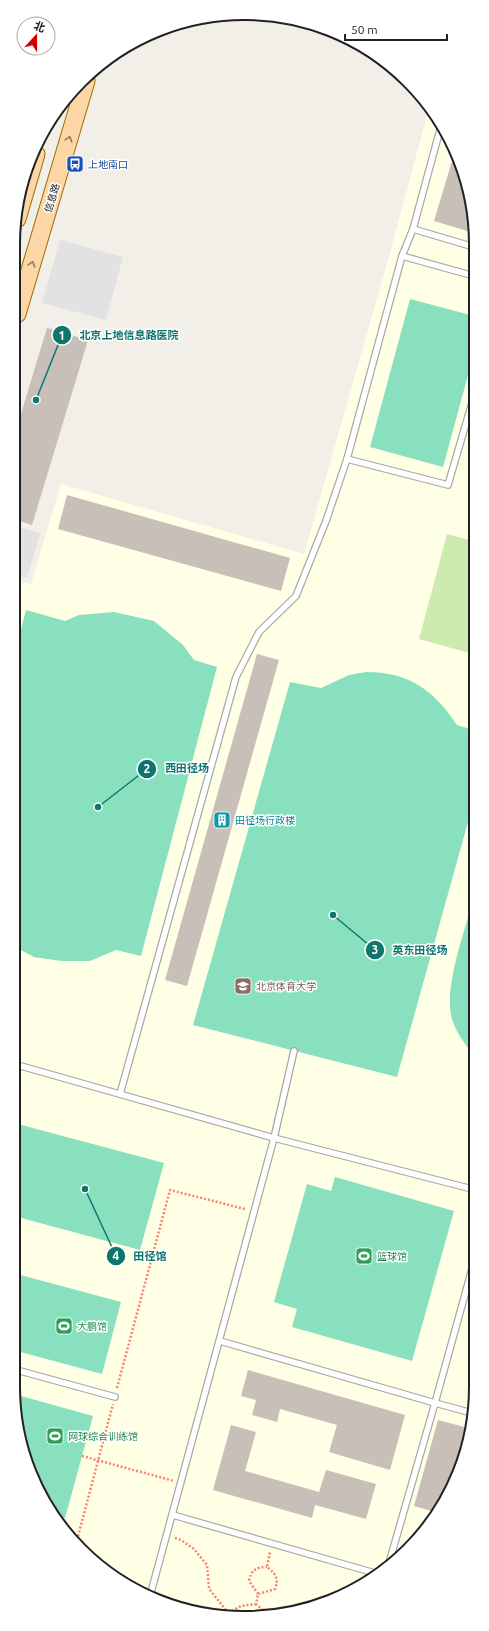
<svg xmlns="http://www.w3.org/2000/svg" width="489" height="1631" viewBox="0 0 489 1631" font-family="Ubuntu,'Noto Sans SC',sans-serif">
	<style>
		.education { fill: #ffffe5 }
		.grass { fill: #cdebb0 }
		.pitch { fill: #88e0be }
		.parking { fill: #e2e2e2 }
		.building { fill: #c7bfb8 }
		.lines { fill: none; stroke-linecap: round; stroke-linejoin: round }
		.lane-casing { stroke: #a9a9a9; stroke-width: 8 }
		.primary-casing { stroke: #a06b00; stroke-width: 19 }
		.path { stroke: #fa8072; stroke-width: 2.5; stroke-dasharray: 2 2; stroke-linecap: butt }
		.lane { stroke: #fff; stroke-width: 5.5 }
		.primary { stroke: #fcd6a4; stroke-width: 17 }
		.oneway { stroke: #8f7c63 }
		.labels { text-anchor: middle; dominant-baseline: central; stroke-width: 3; stroke-linejoin: round; paint-order: stroke }
		.transit-label { font-size: 10px; fill: #164399; stroke: #fff; text-anchor: start }
		.street-label { font-size: 10px; fill: #222; stroke: #fff }
		.culture-label { font-size: 10px; fill: #0d838f; stroke: #fff; text-anchor: start }
		.education-label { font-size: 10px; fill: #785e54; stroke: #fff; text-anchor: start }
		.leisure-label { font-size: 10px; fill: #27864d; stroke: #fff; text-anchor: start }
		.rim { fill: none; stroke: #222; stroke-width: 2 }
		.leader { fill: none; stroke: #0f766e; stroke-width: 1.5 }
		.callout-dot { fill: #0f766e; stroke: #fff; stroke-width: 1.5 }
		.mark-label { font-size: 12px; text-anchor: middle; font-weight: bold; fill: #fff }
		.callout-label { font-size: 11px; text-anchor: middle; font-weight: bold; fill: #0f766e; stroke: #fff; stroke-width: 3; stroke-linejoin: round; paint-order: stroke }
	</style>
	<rect width="100%" height="100%" fill="#f2efe9"/>
	<polygon class="education" points="429,108 452,142 474,215 472,1432 437,1515 373,1579 304,1610 215,1616 142,1594 71,1539 31,1475 13,1386 16,581 31,584 61,484 304,554 390,253"/>
	<polygon class="grass" points="447,534 473,541 473,654 419,639"/>
	<g class="pitch">
		<polygon points="410,299 474,316 474,353 443,467 370,447"/>
		<polygon points="26,610 65,621 79,615 114,612 154,621 183,645 194,660 217,667 141,956 116,950 90,961 61,961 34,957 15,947 16,649"/>
		<path d="M 366,672 C 409,672 434,690 457,725 L 473,730 L 473,804 L 397,1077 L 193,1025 L 290,682 L 321,688 L 349,675 Z"/>
		<path d="M 473,900 L 472,1053 C 464,1043 456,1032 452,1019 C 443,989 465,931 473,900 Z"/>
		<polygon points="14,1123 164,1163 140,1250 14,1216"/>
		<polygon points="335,1177 454,1211 412,1361 292,1327 297,1309 274,1302 307,1184 331,1191"/>
		<polygon points="13,1273 121,1302 102,1374 13,1350"/>
		<polygon points="14,1394 93,1416 65,1518 56,1515 31,1475"/>
	</g>
	<g class="parking">
		<polygon points="60,240 123,257 106,320 42,303"/>
		<polygon points="16,526 40,533 27,578 16,574"/>
	</g>
	<g class="building">
		<polygon points="455,151 474,215 474,233 434,221"/>
		<polygon points="47,328 88,340 32,525 16,520 17,427"/>
		<polygon points="67,495 290,558 281,591 58,529"/>
		<polygon points="257,654 279,660 187,986 165,980"/>
		<polygon points="248,1370 405,1415 390,1470 329,1452 337,1425 280,1409 277,1422 252,1415 256,1400 241,1396"/>
		<polygon points="438,1420 472,1429 438,1513 414,1506"/>
		<polygon points="231,1425 256,1432 245,1471 319,1492 326,1470 376,1484 366,1519 315,1505 312,1518 213,1490"/>
	</g>
	<g class="lines">
		<g class="lane-casing">
			<g id="lane">
				<polyline points="441,126 413,229 474,247"/>
				<polyline points="413,229 402,256 347,459 448,485 474,396"/>
				<polyline points="402,256 474,276"/>
				<polyline points="14,1064 274,1138 472,1189"/>
				<polyline points="120,1094 236,677 259,632 296,596 326,521 347,459"/>
				<polyline points="220,1341 435,1403 472,1269"/>
				<polyline points="13,1369 115,1397"/>
				<polyline points="173,1515 378,1574"/>
				<polyline points="389,1563 435,1403 472,1413"/>
				<polyline points="150,1596 274,1138 294,1051"/>
			</g>
		</g>
		<g class="primary-casing">
			<g id="primary">
				<polyline points="17,219 36,154"/>
				<polyline points="17,314 86,81"/>
			</g>
		</g>
		<g class="path">
			<polyline points="117,1388 170,1190 245,1209"/>
			<polyline points="82,1456 174,1481"/>
			<polyline points="175,1538 181,1540 194,1549 207,1565 209,1589 230,1615"/>
			<polyline points="76,1544 113,1404"/>
			<path d="M 258,1594 L 249,1581 C 251,1570 256,1567 267,1567"/>
			<path d="M 266,1613 L 256,1604 L 258,1594 L 275,1589 C 279,1579 276,1574 267,1567 L 270,1552"/>
			<polyline points="231,1615 232,1611 241,1606 256,1604"/>
		</g>
		<use href="#lane" class="lane"/>
		<use href="#primary" class="primary"/>
	</g>
	<defs><path id="oneway-chevron" d="M-2-3.5L2.5 0L-2 3.5" fill="none" stroke-width="1.6" stroke-linecap="round" stroke-linejoin="round"/></defs>
	<g class="oneway">
		<use href="#oneway-chevron" transform="translate(69 139) rotate(-73)"/>
		<use href="#oneway-chevron" transform="translate(32 264) rotate(-73)"/>
	</g>
	<defs>
		<g id="bus-square" transform="scale(0.9)"><rect x="-9" y="-9" width="18" height="18" rx="4" fill="#1a4fb4" stroke="#fff"/><path d="M-5-6H5V4H4V6H2V4H-2V6H-4V4H-5ZM-3.5-4V0h7V-4ZM-3.5 1.2v1.5H-2V1.2ZM2 1.2v1.5H3.5V1.2Z" fill="#fff"/></g>
		<g id="building-square" transform="scale(0.9)"><rect x="-9" y="-9" width="18" height="18" rx="4" fill="#0f9aa8" stroke="#fff"/><path d="M-4-6H4V6H1V3H-1V6H-4ZM-2.5-4.3h1.7v1.8h-1.7ZM.8-4.3h1.7v1.8H.8ZM-2.5-1h1.7V.8h-1.7ZM.8-1h1.7V.8H.8Z" fill="#fff"/></g>
		<g id="university-square" transform="scale(0.9)"><rect x="-9" y="-9" width="18" height="18" rx="4" fill="#8d6e63" stroke="#fff"/><path d="M0-5L7-2L0 1L-7-2ZM-4 1L0 2.5L4 1V4Q0 6-4 4Z" fill="#fff"/></g>
		<g id="stadium-square" transform="scale(0.9)"><rect x="-9" y="-9" width="18" height="18" rx="4" fill="#2e9e5b" stroke="#fff"/><path d="M0-5a6.5 5 0 1 0 0 10a6.5 5 0 1 0 0-10ZM-3.5-1.8h7v3.6h-7Z" fill="#fff"/></g>
	</defs>
	<g fill-rule="evenodd">
		<use href="#bus-square" x="75" y="164"/>
		<use href="#building-square" x="222" y="820"/>
		<use href="#university-square" x="243" y="986"/>
		<use href="#stadium-square" x="364" y="1256"/>
		<use href="#stadium-square" x="64" y="1326"/>
		<use href="#stadium-square" x="55" y="1436"/>
	</g>
	<g class="labels">
		<g class="transit-label">
			<text x="88" y="164">上地南口</text>
		</g>
		<g class="street-label">
			<text transform="translate(52 198) rotate(-73)">信息路</text>
		</g>
		<g class="culture-label">
			<text x="235" y="820">田径场行政楼</text>
		</g>
		<g class="education-label">
			<text x="256" y="986">北京体育大学</text>
		</g>
		<g class="leisure-label">
			<text x="377" y="1256">篮球馆</text>
			<text x="77" y="1326">大鹏馆</text>
			<text x="68" y="1436">网球综合训练馆</text>
		</g>
	</g>
	<path d="M0 0H489V1631H0ZM244 20H245A224 224 0 0 1 469 244V1387A224 224 0 0 1 245 1611H244A224 224 0 0 1 20 1387V244A224 224 0 0 1 244 20Z" fill="#fff" fill-rule="evenodd"/>
	<path class="rim" d="M244 20H245A224 224 0 0 1 469 244V1387A224 224 0 0 1 245 1611H244A224 224 0 0 1 20 1387V244A224 224 0 0 1 244 20Z"/>
	<path class="leader" d="M36 400L62 335M98 807L147 769M333 915L375 950M85 1189L116 1256"/>
	<g class="callout-dot">
		<circle cx="36" cy="400" r="4"/>
		<circle cx="98" cy="807" r="4"/>
		<circle cx="333" cy="915" r="4"/>
		<circle cx="85" cy="1189" r="4"/>
		<circle cx="62" cy="335" r="10"/>
		<circle cx="147" cy="769" r="10"/>
		<circle cx="375" cy="950" r="10"/>
		<circle cx="116" cy="1256" r="10"/>
	</g>
	<g class="mark-label">
		<text x="62" y="340">1</text>
		<text x="147" y="773">2</text>
		<text x="375" y="954">3</text>
		<text x="116" y="1260">4</text>
	</g>
	<g class="callout-label">
		<text x="129" y="339">北京上地信息路医院</text>
		<text x="187" y="772">西田径场</text>
		<text x="420" y="954">英东田径场</text>
		<text x="150" y="1260">田径馆</text>
	</g>
	<g transform="translate(36 36) rotate(21)"><circle r="19" fill="#ffffff" stroke="#a7a7a7"/>
	<path d="M0-3L7 15L0 10L-7 15Z" fill="#d40000"/>
	<text y="-6" font-size="11" font-weight="bold" text-anchor="middle" fill="#222222">北</text>
	</g>
	<path d="M345 34v6h102v-6" fill="none" stroke="#222222" stroke-width="2"/>
	<text x="351" y="34" font-size="12" fill="#222222" stroke="#ffffff" stroke-width="3" paint-order="stroke">50 m</text>
</svg>
